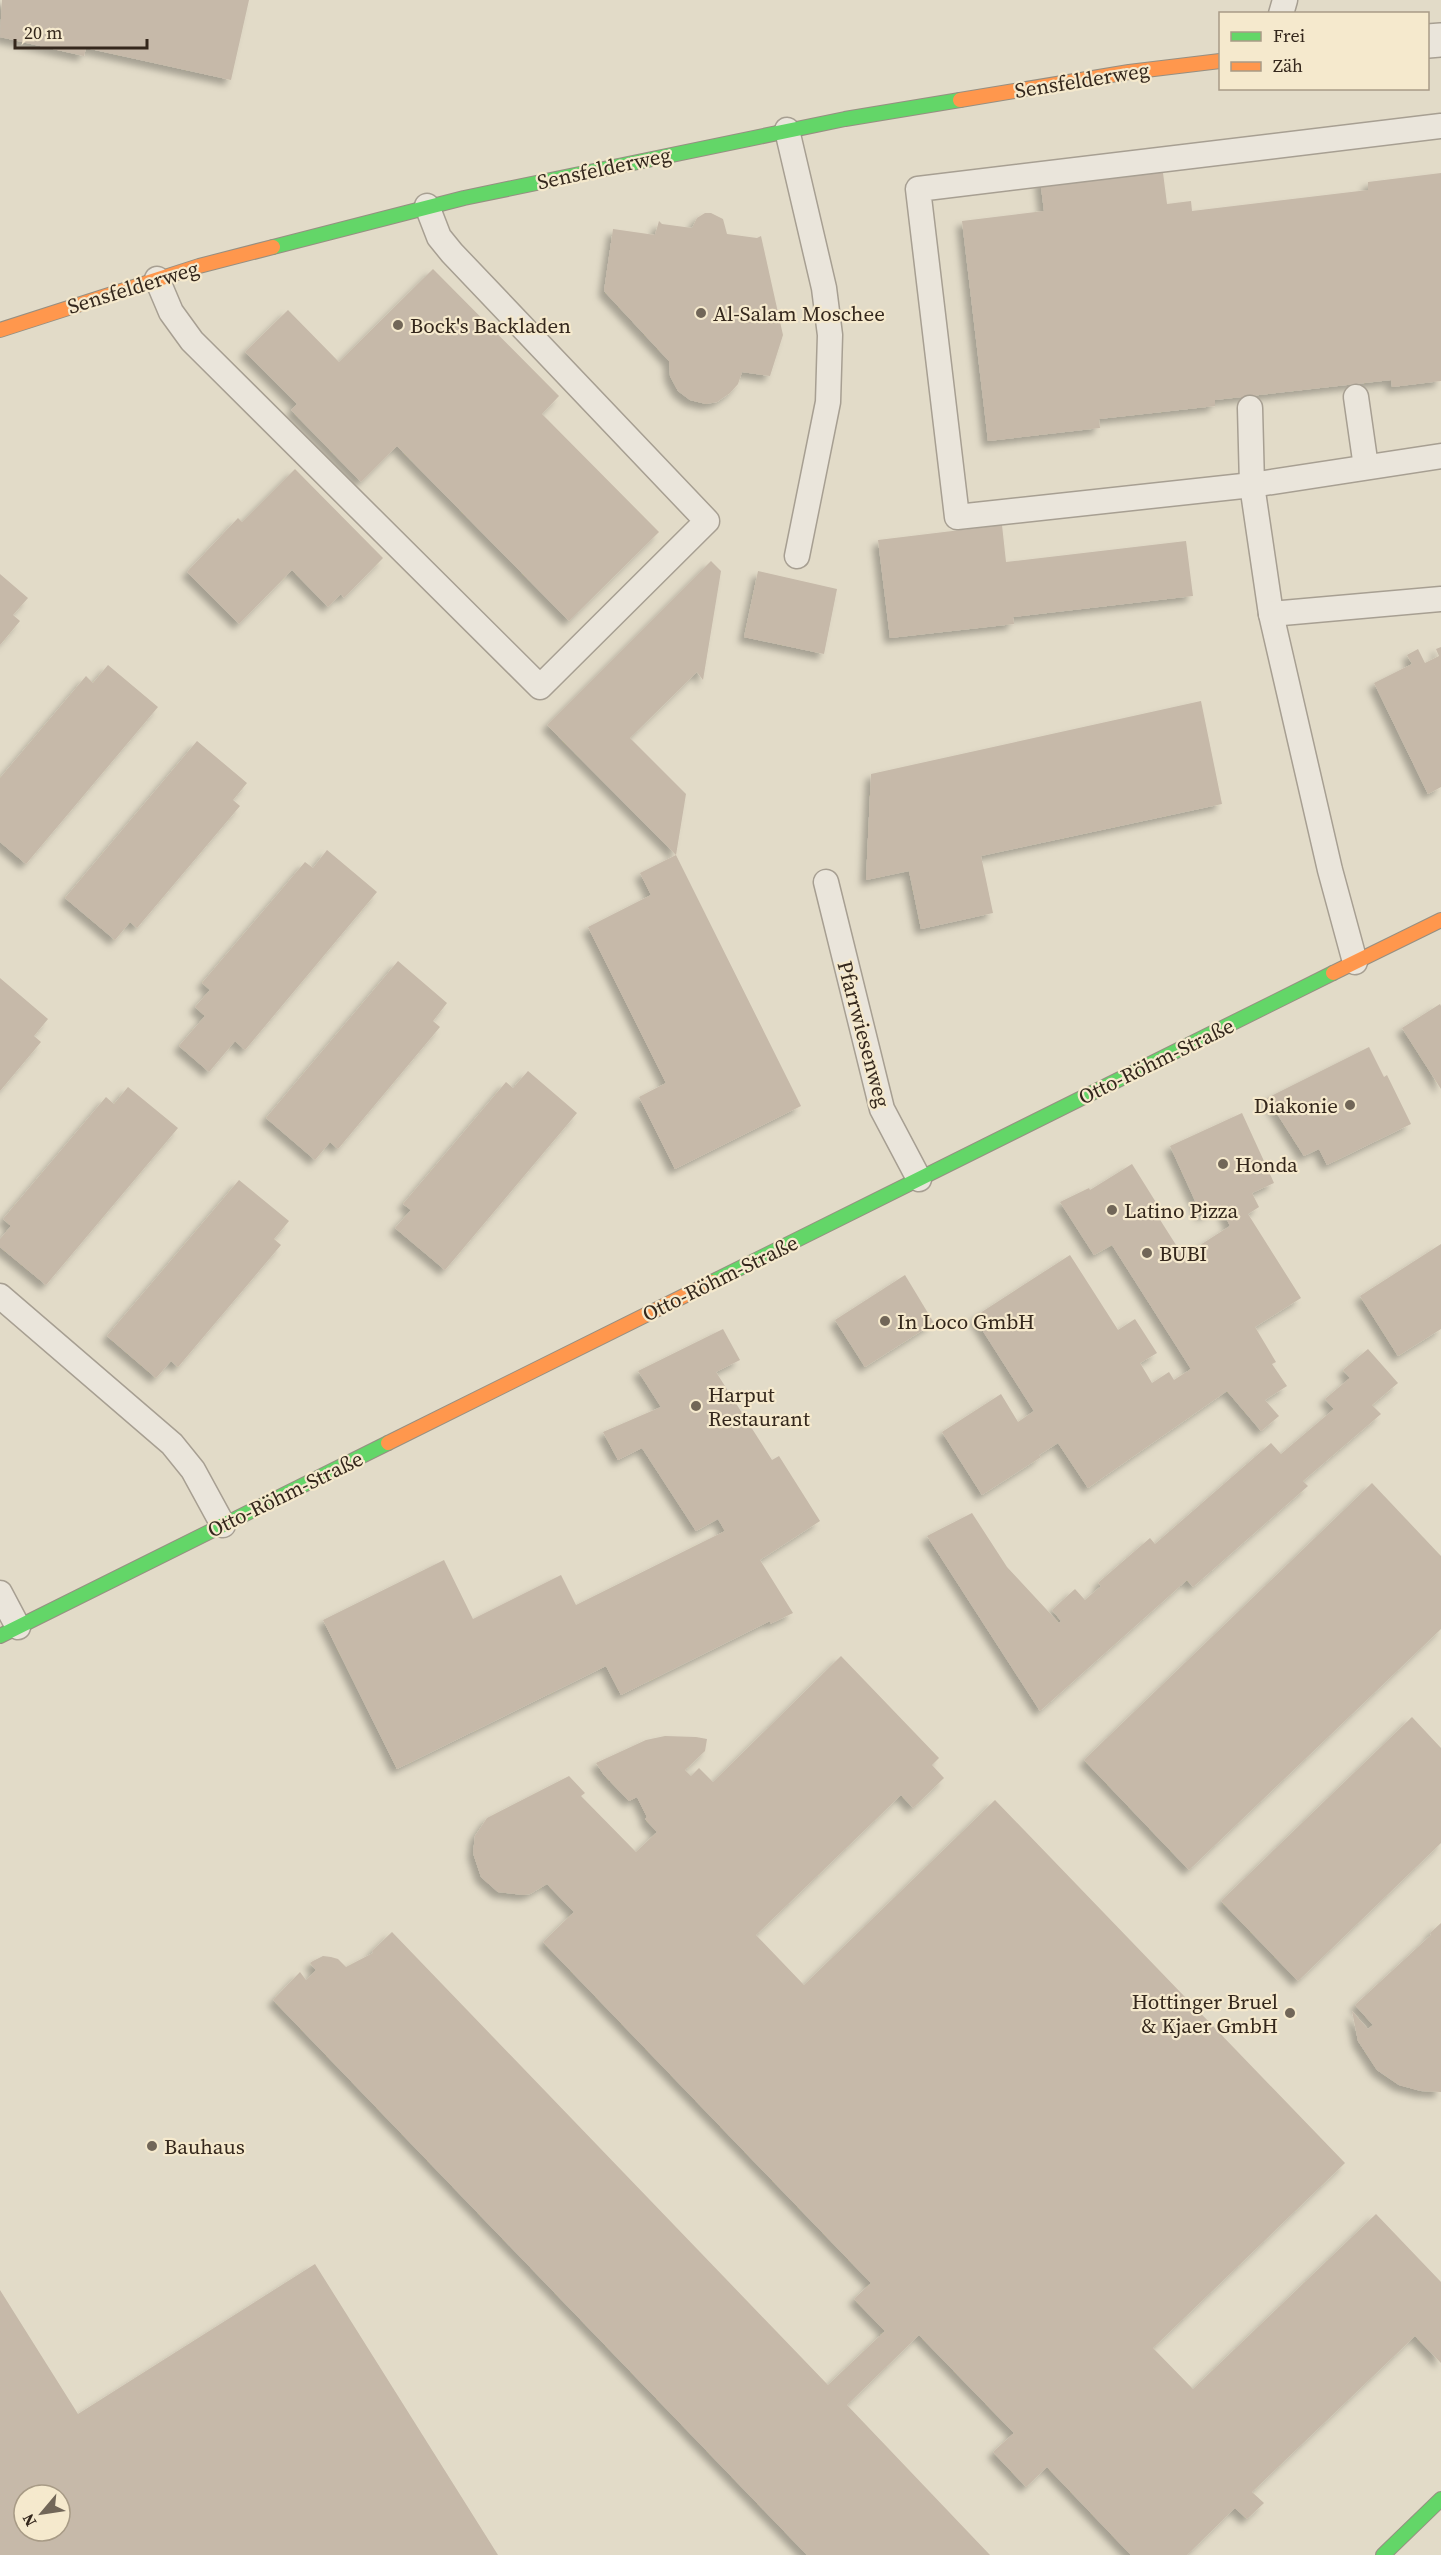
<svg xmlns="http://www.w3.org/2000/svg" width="1441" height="2555" viewBox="0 0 1441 2555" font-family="'Source Serif 4',serif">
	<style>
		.building { fill: #c6b9a9; fill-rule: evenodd; filter: url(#shadow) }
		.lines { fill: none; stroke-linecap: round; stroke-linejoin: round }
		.lane-casing { stroke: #a79f92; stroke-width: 27 }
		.street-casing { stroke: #a79f92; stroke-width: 36 }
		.fast-casing { stroke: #968f82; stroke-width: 16 }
		.slow-casing { stroke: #968f82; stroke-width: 16 }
		.lane { stroke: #eae5db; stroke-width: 24 }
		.street { stroke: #eae5db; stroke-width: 33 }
		.fast { stroke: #63d668; stroke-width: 14 }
		.slow { stroke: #ff974d; stroke-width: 14 }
		.poi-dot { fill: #716658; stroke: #f5e9cd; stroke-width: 2 }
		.labels { text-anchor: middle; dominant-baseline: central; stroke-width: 4.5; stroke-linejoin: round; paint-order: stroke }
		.street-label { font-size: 21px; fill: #34271c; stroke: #f5e9cd }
		.poi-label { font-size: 21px; fill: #34271c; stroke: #f5e9cd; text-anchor: start }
	</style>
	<defs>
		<filter id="shadow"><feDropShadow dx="-5.5" dy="5.5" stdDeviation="3" flood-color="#0004"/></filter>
	</defs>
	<rect width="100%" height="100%" fill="#e2dbc8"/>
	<g class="building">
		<polygon points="2,0 249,0 231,80 86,48 84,56 0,37"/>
		<polygon points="1162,165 1167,204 1191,201 1192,211 1368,190 1368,182 1441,173 1441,381 1392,387 1391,380 1215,400 1215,406 1099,419 1100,428 988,441 962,221 1044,211 1040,179"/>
		<polygon points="705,213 711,213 723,219 727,234 757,238 761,236 783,335 770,376 742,372 738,384 730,393 717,402 706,404 690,400 678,391 670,376 669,361 604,291 613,229 655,235 659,221 662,224 692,228 697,218"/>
		<polygon points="433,269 559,396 542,414 659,532 569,621 397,446 361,482 291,410 297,404 245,352 288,310 339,362"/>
		<polygon points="295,469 383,558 344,598 341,594 328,607 292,570 239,624 187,572 238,518 242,522"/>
		<polygon points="1002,525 1006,562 1186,541 1193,596 1013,617 1014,624 890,638 878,540"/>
		<polygon points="711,561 721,571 703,680 697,672 630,738 686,794 676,855 801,1106 675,1169 639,1097 666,1083 588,927 651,895 640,873 676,855 547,725"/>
		<polygon points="758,571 837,589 824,654 744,637"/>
		<polygon points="0,574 28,598 13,615 20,621 0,645"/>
		<polygon points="1441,647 1441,787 1428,794 1374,683 1412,664 1407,655 1418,649 1425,663 1439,656 1436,649"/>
		<polygon points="108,665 158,707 26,864 0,842 0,778 86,676 93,683"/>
		<polygon points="1201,701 1222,804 981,856 993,913 921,929 909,871 866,880 871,774"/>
		<polygon points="197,741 247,783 233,800 240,806 137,928 130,922 115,940 65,898"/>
		<polygon points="327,850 377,892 245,1050 235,1041 209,1072 179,1046 205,1016 195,1007 210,990 202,983 305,862 313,868"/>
		<polygon points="398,961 447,1003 433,1021 440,1027 338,1149 330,1142 315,1160 266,1118"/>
		<polygon points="0,978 48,1019 34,1036 41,1042 0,1091"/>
		<polygon points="1440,1004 1441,1006 1441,1089 1402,1028"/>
		<polygon points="1369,1047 1384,1077 1387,1075 1411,1124 1327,1165 1319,1149 1304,1156 1267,1098"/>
		<polygon points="528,1071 577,1113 445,1270 395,1228 411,1210 403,1204 506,1082 513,1088"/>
		<polygon points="128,1087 178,1128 46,1285 0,1247 0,1239 11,1226 3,1219 106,1097 114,1104"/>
		<polygon points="1242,1113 1274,1183 1252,1193 1259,1207 1248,1214 1301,1298 1255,1327 1276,1362 1272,1364 1287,1386 1265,1400 1279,1416 1261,1431 1227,1391 1088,1488 1058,1443 1039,1455 1041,1457 982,1495 942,1432 1001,1394 1018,1422 1034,1411 974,1317 1070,1255 1118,1330 1135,1319 1157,1353 1140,1363 1152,1383 1169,1372 1174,1380 1191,1369 1112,1245 1094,1255 1060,1202 1089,1188 1090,1190 1132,1164 1162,1212 1157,1215 1183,1256 1230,1226 1221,1207 1202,1216 1170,1146"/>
		<polygon points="239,1180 289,1221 274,1239 281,1245 178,1367 171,1361 156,1378 107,1336"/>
		<polygon points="1441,1244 1441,1329 1398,1356 1360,1296"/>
		<polygon points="905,1275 934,1323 865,1367 835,1320"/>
		<polygon points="723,1329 740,1360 716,1372 772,1460 779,1456 820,1521 760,1560 793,1613 770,1624 770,1621 621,1695 606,1666 397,1769 323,1620 444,1560 473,1619 561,1575 576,1605 725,1531 718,1519 696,1531 642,1448 618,1460 603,1432 661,1407 638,1371"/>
		<polygon points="1368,1349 1398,1383 1372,1405 1381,1414 1303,1481 1308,1486 1193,1587 1187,1580 1040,1711 927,1536 972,1513 1007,1567 1059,1623 1061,1621 1052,1610 1075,1589 1085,1600 1101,1586 1098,1583 1150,1538 1155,1544 1271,1443 1281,1454 1334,1409 1325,1399 1350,1378 1343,1370"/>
		<polygon points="1372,1483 1441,1556 1441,1629 1189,1870 1084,1760"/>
		<polygon points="841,1656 939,1758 932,1765 944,1778 913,1808 901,1795 756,1935 804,1985 995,1800 1345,2163 1153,2348 1193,2389 1376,2214 1441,2282 1441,2363 1415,2336 1252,2492 1264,2503 1247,2519 1235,2508 1187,2555 1131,2555 1047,2467 1026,2487 993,2452 1014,2433 919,2335 847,2405 990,2555 807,2555 273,2000 300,1972 306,1980 316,1970 310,1963 313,1961 323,1956 331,1957 338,1959 346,1967 373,1953 372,1951 392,1932 828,2385 885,2331 854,2299 871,2283 543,1942 574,1912 547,1884 530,1894 523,1895 498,1892 481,1877 473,1853 475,1836 487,1818 569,1776 585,1793 581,1796 636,1852 657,1832 645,1819 647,1817 637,1797 629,1801 604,1775 596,1763 646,1740 665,1736 696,1737 707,1739 705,1751 685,1770 691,1776 699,1768 713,1782"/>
		<polygon points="1412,1717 1441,1748 1441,1843 1298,1981 1221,1901"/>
		<polygon points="1441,1923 1441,2092 1421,2091 1399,2085 1377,2070 1358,2041 1352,2011 1368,2029 1373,2025 1355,2005 1431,1935 1430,1933"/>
		<path d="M 315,2264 L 498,2555 L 0,2555 L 0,2290 L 78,2414 ZM 24,2495 L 60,2495 L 60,2531 L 24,2531 Z"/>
	</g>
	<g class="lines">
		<g class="lane-casing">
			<g id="lane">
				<polyline points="1281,14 1285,0"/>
				<polyline points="1441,126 918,189 957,517 1252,485 1441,456"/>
				<polyline points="787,130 824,288 830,335 828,402 797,556"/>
				<polyline points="157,279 171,312 192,341 540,687 707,521 452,253 439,237 427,206"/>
				<polyline points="1356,397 1366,467"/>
				<polyline points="1250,408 1252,485 1271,614 1330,870 1355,962"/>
				<polyline points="1271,614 1441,599"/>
				<polyline points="826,882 882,1109 919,1179"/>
				<polyline points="0,1296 172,1444 193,1470 223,1525"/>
				<polyline points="0,1593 18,1627"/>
			</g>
		</g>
		<g class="street-casing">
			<polyline id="street" points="1428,41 1441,40"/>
		</g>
		<g class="fast-casing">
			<g id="fast">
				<polyline points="273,247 464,198 845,119 960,100"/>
				<polyline points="712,1282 1333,973"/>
				<polyline points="0,1636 388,1443"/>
				<polyline points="1383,2555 1441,2499"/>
			</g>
		</g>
		<g class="slow-casing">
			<g id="slow">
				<polyline points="960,100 1129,72 1220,61"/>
				<polyline points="0,330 199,266 273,247"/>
				<polyline points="1333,973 1441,920"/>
				<polyline points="388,1443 712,1282"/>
			</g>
		</g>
		<use href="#lane" class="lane"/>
		<use href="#street" class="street"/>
		<use href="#fast" class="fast"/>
		<use href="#slow" class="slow"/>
	</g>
	<g class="poi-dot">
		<circle cx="701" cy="313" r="6"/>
		<circle cx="398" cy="325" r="6"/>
		<circle cx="1350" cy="1105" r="6"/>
		<circle cx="1223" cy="1164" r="6"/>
		<circle cx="1112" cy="1210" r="6"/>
		<circle cx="1147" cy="1253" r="6"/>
		<circle cx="885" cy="1321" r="6"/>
		<circle cx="696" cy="1406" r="6"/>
		<circle cx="1290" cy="2013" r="6"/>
		<circle cx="152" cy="2146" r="6"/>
	</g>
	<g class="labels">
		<g class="street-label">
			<text transform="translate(1082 80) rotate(-9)">Sensfelderweg</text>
			<text transform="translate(604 168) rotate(-12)">Sensfelderweg</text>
			<text transform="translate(133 287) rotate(-17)">Sensfelderweg</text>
			<text transform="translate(864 1034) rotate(75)">Pfarrwiesenweg</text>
			<text transform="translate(1156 1061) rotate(-26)">Otto-Röhm-Straße</text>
			<text transform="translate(720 1278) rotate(-26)">Otto-Röhm-Straße</text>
			<text transform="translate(285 1494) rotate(-26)">Otto-Röhm-Straße</text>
		</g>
		<g class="poi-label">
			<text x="713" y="313">Al-Salam Moschee</text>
			<text x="410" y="325">Bock's Backladen</text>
			<text x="1338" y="1105" text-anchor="end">Diakonie</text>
			<text x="1235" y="1164">Honda</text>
			<text x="1124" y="1210">Latino Pizza</text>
			<text x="1159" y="1253">BUBI</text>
			<text x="897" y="1321">In Loco GmbH</text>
			<text x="708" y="1394">Harput<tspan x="708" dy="24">Restaurant</tspan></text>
			<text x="1278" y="2001" text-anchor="end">Hottinger Bruel<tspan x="1278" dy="24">&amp; Kjaer GmbH</tspan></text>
			<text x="164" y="2146">Bauhaus</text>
		</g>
	</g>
	<rect x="1219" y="12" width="210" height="78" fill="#f5e9cd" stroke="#a89b86" stroke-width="1.5"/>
	<rect x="1231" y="32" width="30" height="9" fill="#63d668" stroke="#a89b86" stroke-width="1.5"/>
	<text x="1273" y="42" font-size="18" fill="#34271c">Frei</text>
	<rect x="1231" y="62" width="30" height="9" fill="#ff974d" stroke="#a89b86" stroke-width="1.5"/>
	<text x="1273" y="72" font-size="18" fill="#34271c">Zäh</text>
	<g transform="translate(42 2513) rotate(241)"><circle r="28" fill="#f5e9cd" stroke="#a89b86" stroke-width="1.5"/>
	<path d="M0-4.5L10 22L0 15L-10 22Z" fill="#716658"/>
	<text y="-9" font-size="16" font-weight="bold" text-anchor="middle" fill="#34271c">N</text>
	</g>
	<path d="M15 39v9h132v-9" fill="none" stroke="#34271c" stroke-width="3"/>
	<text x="24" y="39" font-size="18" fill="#34271c" stroke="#f5e9cd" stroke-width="4.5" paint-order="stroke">20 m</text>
</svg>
